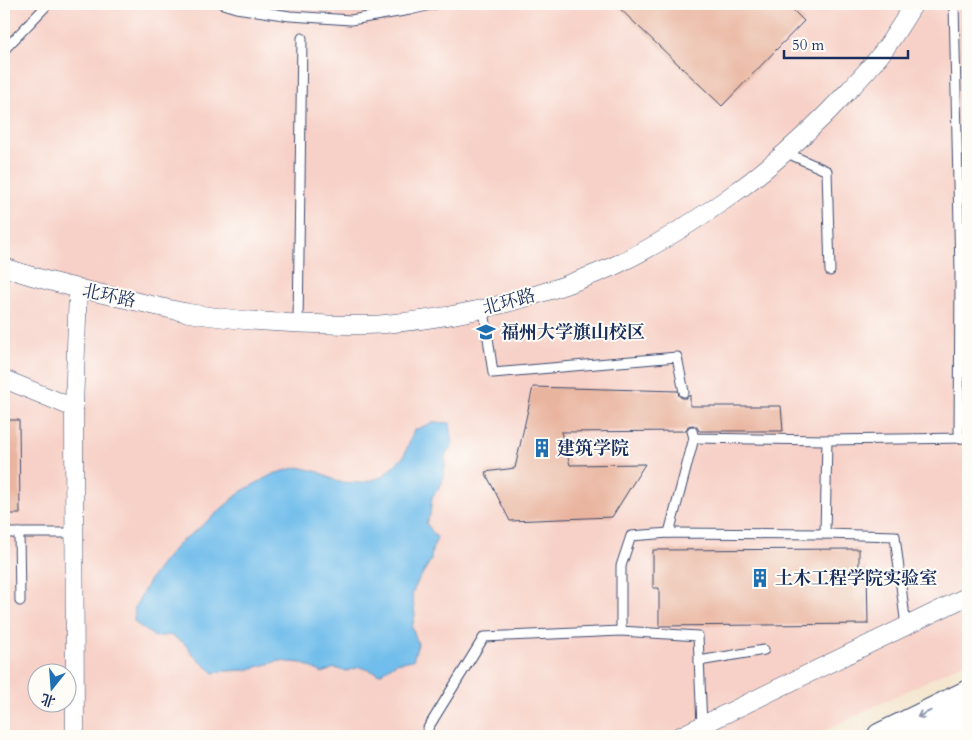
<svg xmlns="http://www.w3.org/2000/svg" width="972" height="740" viewBox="0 0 972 740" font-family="Cardo,'Noto Serif SC',serif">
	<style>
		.built { fill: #f7d1c7; fill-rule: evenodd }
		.water { fill: #71bdeb; stroke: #4676a4 }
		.building { fill: #e9b49e }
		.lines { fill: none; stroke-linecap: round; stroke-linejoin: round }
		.lane-casing { stroke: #3c4a6f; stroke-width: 11 }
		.street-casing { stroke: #3c4a6f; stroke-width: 19 }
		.secondary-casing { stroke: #3c4a6f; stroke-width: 27 }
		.lane { stroke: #fff; stroke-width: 9 }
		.street { stroke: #fff; stroke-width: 18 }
		.secondary { stroke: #fff; stroke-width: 25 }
		.oneway { stroke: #8d97ae }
		.labels { text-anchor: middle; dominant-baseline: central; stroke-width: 4; stroke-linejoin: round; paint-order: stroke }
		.street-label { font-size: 18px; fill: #1b2f5e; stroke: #fdfcf7 }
		.poi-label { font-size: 18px; font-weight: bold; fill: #1b2f5e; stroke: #fdfcf7; text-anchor: start }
	</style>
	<rect width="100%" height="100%" fill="#fdfcf7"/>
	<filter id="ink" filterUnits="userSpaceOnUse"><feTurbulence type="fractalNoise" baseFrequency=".02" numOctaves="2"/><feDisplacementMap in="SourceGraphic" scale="10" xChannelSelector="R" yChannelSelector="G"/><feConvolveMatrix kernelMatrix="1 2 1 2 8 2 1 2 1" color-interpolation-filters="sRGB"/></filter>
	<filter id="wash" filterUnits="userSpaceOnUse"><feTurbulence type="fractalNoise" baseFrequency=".0096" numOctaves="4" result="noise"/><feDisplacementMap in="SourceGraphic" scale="20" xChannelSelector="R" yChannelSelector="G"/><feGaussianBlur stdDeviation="1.12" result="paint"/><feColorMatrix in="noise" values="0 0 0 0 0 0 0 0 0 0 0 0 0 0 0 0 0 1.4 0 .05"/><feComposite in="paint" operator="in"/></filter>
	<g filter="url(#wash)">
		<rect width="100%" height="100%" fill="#f4e6cf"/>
		<path class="built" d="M 4,4 L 968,4 L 968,661 L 814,736 L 4,736 ZM 38,672 L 68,672 L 68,702 L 38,702 Z"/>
		<polygon class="water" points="435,422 450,423 453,444 445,456 445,467 442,483 432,497 430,515 426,523 437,538 432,550 431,560 418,581 412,594 415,615 412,627 418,644 413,660 396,663 380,674 360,667 347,671 334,668 323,673 301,663 279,661 246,670 226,671 214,673 194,656 184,643 170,635 155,637 134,622 135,607 149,581 163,562 179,543 198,529 242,491 273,474 298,467 319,472 338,482 362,483 382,477 404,456 414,430"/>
		<g id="blocks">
			<g class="building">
				<polygon points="615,4 787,4 804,21 722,106"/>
				<polygon points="533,387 678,391 679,396 682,398 686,398 690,395 690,406 781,406 783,431 699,431 697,427 693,425 688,426 686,431 561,432 570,465 645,464 612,517 510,521 485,472 515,468"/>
				<polygon points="4,420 19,420 20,514 4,514"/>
				<polygon points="859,549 859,568 867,567 868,624 659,626 659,588 653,588 653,550"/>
			</g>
		</g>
	</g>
	<g filter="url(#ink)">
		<use href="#blocks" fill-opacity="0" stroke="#3c4a6f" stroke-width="1"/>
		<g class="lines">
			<g class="lane-casing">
				<g id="lane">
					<polyline points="223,4 236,8 290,16 351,20 410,10 435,4"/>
					<polyline points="954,4 960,271 959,438"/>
					<polyline points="4,50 48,4"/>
					<polyline points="787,153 827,171 830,271"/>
					<polyline points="484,310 493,373 677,357 684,392"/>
					<polyline points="298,324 302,38"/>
					<polyline points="692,431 694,438 827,440"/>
					<polyline points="4,533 75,533"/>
					<polyline points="19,533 20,601"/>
					<polyline points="669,533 694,438"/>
					<polyline points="825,534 827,440 968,438"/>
					<polyline points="699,661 764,650"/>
					<polyline points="702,725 698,636 621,631 621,566 631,536 669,533 825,534 895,536 906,627"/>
					<polyline points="428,736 428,728 484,637 621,631"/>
				</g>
			</g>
			<g class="street-casing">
				<g id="street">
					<path d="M 4,267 C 46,282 90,291 134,301 C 152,305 171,310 189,313 C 232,320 275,323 318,324 C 340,325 363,326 385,324 C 444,319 501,307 557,288 C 579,280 603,272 624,261 C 659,244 693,222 725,200 C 772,167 810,132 849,90 C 863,75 878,60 889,43 C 898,30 906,17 914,4"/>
					<polyline points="4,379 74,408"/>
					<polyline points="75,736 74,408 78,289"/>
					<polyline points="680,736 968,596"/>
				</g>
			</g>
			<g class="secondary-casing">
				<g id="secondary">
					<polyline points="880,736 968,693"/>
					<polyline points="927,736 968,716"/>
				</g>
			</g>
			<use href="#lane" class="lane"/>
			<use href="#street" class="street"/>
			<use href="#secondary" class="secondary"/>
		</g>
		<defs><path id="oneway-shaft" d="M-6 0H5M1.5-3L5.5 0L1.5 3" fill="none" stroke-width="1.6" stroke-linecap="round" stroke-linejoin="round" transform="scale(1.25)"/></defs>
		<use class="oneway" href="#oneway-shaft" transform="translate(924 714) rotate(154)"/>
	</g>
	<defs>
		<g id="university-bare" transform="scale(1.5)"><path d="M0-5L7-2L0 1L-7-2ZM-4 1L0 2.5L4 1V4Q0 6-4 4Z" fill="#1f6fb2" stroke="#fdfcf7" stroke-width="2.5" paint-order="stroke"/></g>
		<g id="building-bare" transform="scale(1.5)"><path d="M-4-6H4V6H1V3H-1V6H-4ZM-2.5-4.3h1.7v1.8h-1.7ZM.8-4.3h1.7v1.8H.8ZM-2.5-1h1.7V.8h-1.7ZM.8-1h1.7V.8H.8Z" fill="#1f6fb2" stroke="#fdfcf7" stroke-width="2.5" paint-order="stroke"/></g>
	</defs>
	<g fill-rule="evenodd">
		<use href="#university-bare" x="486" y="332"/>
		<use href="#building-bare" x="542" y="448"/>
		<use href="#building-bare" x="760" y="578"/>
	</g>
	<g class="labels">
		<g class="street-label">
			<text transform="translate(109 296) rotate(12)">北环路</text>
			<text transform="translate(509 302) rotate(-15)">北环路</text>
		</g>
		<g class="poi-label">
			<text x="501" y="332">福州大学旗山校区</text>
			<text x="557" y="448">建筑学院</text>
			<text x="775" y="578">土木工程学院实验室</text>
		</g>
	</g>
	<rect width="972" height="740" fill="none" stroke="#fdfcf7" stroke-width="20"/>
	<g transform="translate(52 688) rotate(197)"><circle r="24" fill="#fdfcf7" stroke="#a3aaba"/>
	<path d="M0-4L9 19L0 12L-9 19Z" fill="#1f6fb2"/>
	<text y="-8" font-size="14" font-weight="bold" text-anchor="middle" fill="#1b2f5e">北</text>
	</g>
	<path d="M784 50v8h124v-8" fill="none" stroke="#1b2f5e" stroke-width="2.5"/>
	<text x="792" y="50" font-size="15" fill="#1b2f5e" stroke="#fdfcf7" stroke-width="4" paint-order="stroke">50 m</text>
</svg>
